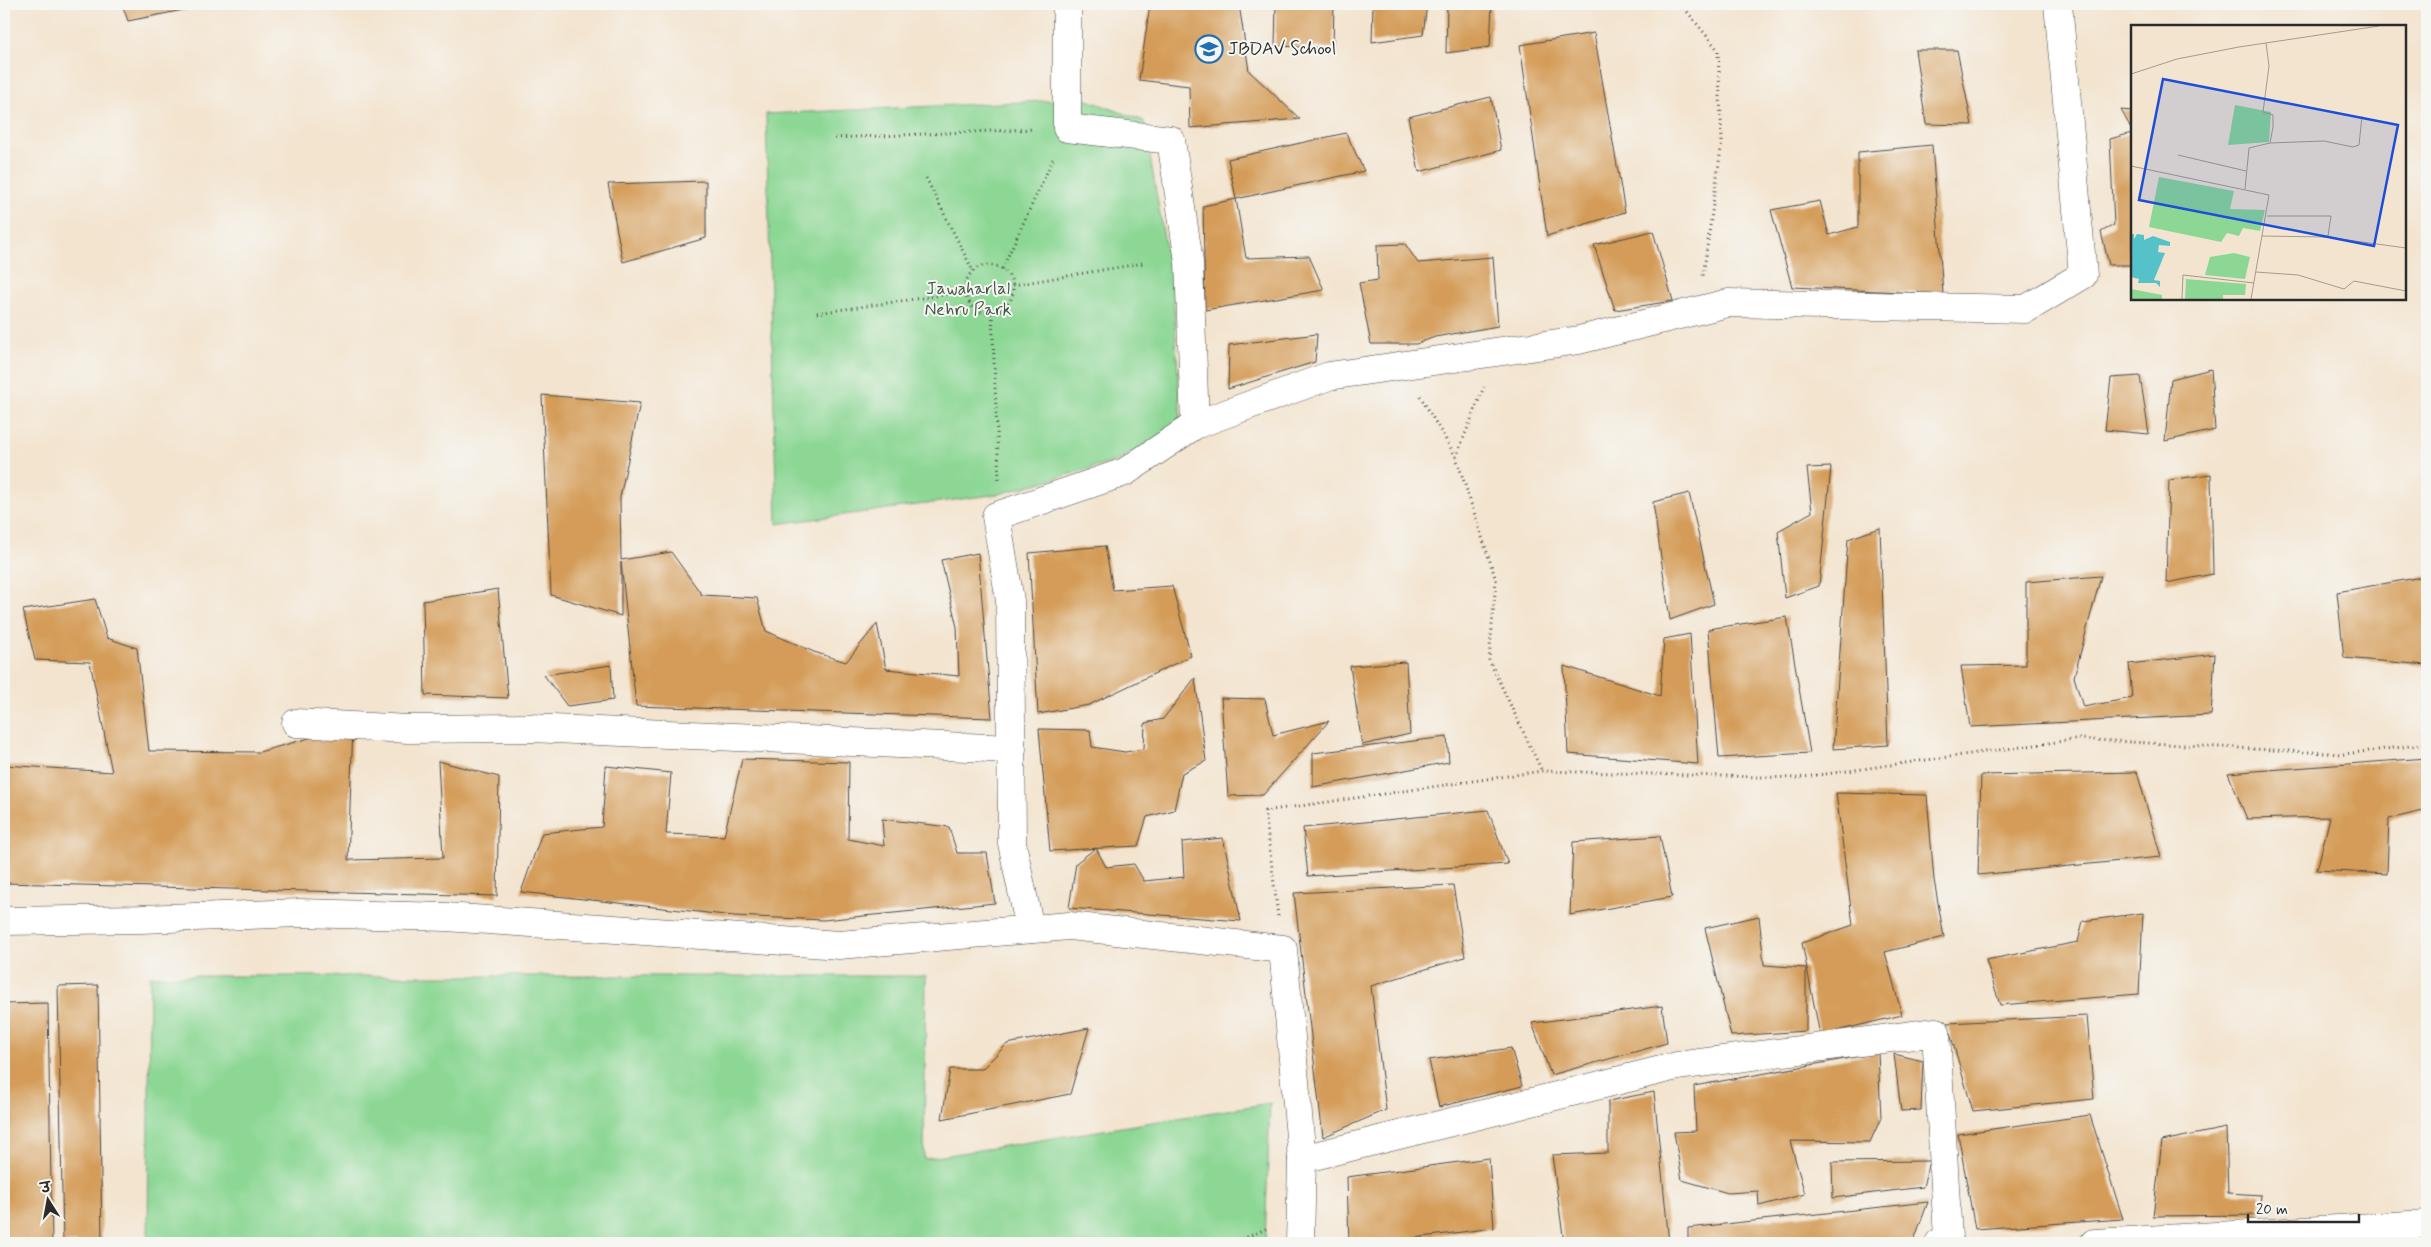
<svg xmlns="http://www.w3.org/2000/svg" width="2431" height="1247" viewBox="0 0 2431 1247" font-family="Mynerve,'Playpen Sans Deva',sans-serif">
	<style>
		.green { fill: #8cd794; stroke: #5c8160 }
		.building { fill: #d49c58 }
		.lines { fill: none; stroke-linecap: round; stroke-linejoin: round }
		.minor-casing { stroke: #494744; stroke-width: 29 }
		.path { stroke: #494744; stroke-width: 3; stroke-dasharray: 1 4; stroke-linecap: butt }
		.minor { stroke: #fff; stroke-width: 28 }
		.labels { text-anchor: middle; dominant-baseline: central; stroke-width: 4; stroke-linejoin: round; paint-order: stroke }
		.poi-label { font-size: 18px; fill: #2b2b2b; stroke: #f6f6f2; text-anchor: start }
		.park-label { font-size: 18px; fill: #435645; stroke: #f6f6f2 }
		.inset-road { fill: none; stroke: #a39a8d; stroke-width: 1 }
		.view { fill: #1d4ed8; fill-opacity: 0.15; stroke: #1d4ed8; stroke-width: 2.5 }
		.inset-edge { fill: none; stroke: #2b2b2b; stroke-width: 2.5 }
	</style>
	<rect width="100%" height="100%" fill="#f6f6f2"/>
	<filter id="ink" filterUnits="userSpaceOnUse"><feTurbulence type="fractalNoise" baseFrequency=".02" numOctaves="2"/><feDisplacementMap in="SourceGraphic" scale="10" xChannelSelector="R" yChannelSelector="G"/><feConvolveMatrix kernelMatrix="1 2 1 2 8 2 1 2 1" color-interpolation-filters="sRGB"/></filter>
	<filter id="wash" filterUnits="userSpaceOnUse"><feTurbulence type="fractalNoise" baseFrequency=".0096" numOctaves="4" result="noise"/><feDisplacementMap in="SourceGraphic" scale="20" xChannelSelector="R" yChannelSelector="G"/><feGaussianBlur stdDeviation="1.12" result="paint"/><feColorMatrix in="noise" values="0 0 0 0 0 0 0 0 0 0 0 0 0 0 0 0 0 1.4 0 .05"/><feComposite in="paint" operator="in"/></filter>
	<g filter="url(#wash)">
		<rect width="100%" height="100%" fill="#f3e4cf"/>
		<g class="green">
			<polygon points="1085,99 1144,121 1173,291 1181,423 1118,461 999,494 777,524 766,114"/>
			<polygon points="150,976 926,976 924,1159 1270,1103 1265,1243 148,1243"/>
		</g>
		<g id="blocks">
			<g class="building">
				<polygon points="122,4 208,4 208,5 128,21"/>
				<polygon points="1150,4 1239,4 1249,71 1300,119 1190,128 1189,86 1139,80"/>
				<polygon points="1276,4 1334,4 1333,48 1275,46"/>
				<polygon points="1373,4 1427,4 1423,35 1372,42"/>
				<polygon points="1447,4 1492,4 1490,47 1446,53"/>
				<polygon points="1594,33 1625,212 1547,236 1520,45"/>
				<polygon points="1915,50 1957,50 1972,125 1926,124"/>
				<polygon points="1491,97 1501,150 1419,172 1408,117"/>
				<polygon points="2121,110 2132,111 2132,130"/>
				<polygon points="1346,133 1364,171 1236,199 1246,258 1309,256 1324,290 1205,310 1203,206 1236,199 1228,159"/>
				<polygon points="2132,133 2132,265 2109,265 2101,232 2114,225 2110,139"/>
				<polygon points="1932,145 1943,294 1792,287 1771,210 1820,201 1829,235 1858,227 1858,152"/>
				<polygon points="706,181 706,238 623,262 608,184"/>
				<polygon points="1653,231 1673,301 1615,310 1594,245"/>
				<polygon points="1405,244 1418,263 1493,257 1498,326 1435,337 1416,344 1371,344 1359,283 1378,280 1377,245"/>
				<polygon points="1317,334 1315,362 1228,389 1229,345"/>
				<polygon points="2211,369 2215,430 2165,441 2171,379"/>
				<polygon points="2140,376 2149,434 2105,430 2111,378"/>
				<polygon points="542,395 640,403 620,497 621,560 671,552 702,595 757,598 766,631 814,652 846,662 877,624 886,669 959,676 957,627 941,560 978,553 992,718 636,706 621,562 621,616 551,595"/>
				<polygon points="1831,467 1819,586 1785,598 1778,531 1812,512 1807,468"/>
				<polygon points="2211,474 2213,574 2166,583 2169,480"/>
				<polygon points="1689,493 1714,604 1670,620 1653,502"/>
				<polygon points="1880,528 1888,745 1833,749 1848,539"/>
				<polygon points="1105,546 1113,590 1172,586 1191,656 1089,705 1038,714 1029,553"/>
				<polygon points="2101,576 2074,677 2083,707 2132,698 2129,664 2215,654 2211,715 1970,727 1961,666 2026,665 2026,582"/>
				<polygon points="2427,576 2427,665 2344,658 2337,592"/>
				<polygon points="498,589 508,698 425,695 423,601"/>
				<polygon points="95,599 107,638 137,648 149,751 259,752 353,726 348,860 443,858 438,761 499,777 497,896 4,883 4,765 112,772 90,662 35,660 23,610"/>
				<polygon points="1787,617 1810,753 1719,758 1708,629"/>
				<polygon points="1690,634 1698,764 1568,754 1564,666 1660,696 1664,639"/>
				<polygon points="1406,662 1410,734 1362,745 1350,666"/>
				<polygon points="611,665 613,700 567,706 544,675"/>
				<polygon points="1195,678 1206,761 1182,773 1174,810 1147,817 1138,846 1050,851 1039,729 1090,730 1092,747 1125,752 1144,749 1145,723 1163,719"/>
				<polygon points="1221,698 1265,699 1273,735 1329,721 1263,795 1228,796"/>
				<polygon points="1447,737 1449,762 1313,787 1313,753"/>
				<polygon points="2427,758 2427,810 2389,819 2387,874 2317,870 2330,817 2247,819 2228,773"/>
				<polygon points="742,759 849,762 848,839 884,846 882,819 949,827 957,853 987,853 995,903 823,920 734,916 521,892 542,833 602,827 606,766 671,773 666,834 724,836"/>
				<polygon points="2137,772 2161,857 1978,875 1981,775"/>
				<polygon points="1836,793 1927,795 1934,880 1944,937 1885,952 1902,1015 1820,1035 1802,943 1853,925"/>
				<polygon points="1488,810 1508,864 1308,876 1303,828"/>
				<polygon points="1660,836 1672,897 1570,915 1573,842"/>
				<polygon points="1223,838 1241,921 1069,908 1076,863 1096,848 1106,867 1134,864 1144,881 1184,877 1182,842"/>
				<polygon points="1453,885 1465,957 1371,986 1386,1110 1323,1137 1294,893"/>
				<polygon points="2143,913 2139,994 2000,1005 1986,960 2078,942 2083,921"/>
				<polygon points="1759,916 1764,965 1806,968 1806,1031 1731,1036 1705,928"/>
				<polygon points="98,985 102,1243 63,1243 58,986"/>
				<polygon points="48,1003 52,1243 4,1243 4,1004"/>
				<polygon points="1662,1006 1667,1043 1551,1075 1532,1023"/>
				<polygon points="2087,1016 2094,1099 1973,1111 1947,1023"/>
				<polygon points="1089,1028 1070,1094 942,1119 950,1069 982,1069 1007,1044"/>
				<polygon points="1511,1048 1522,1086 1439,1107 1429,1060"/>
				<polygon points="1878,1053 1881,1118 1870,1142 1790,1141 1805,1194 1759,1206 1758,1191 1728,1193 1682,1180 1674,1132 1696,1131 1694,1086"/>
				<polygon points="1894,1054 1923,1061 1921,1110 1901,1111"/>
				<polygon points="1654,1092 1669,1243 1564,1243 1552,1155 1608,1153 1608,1101"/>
				<polygon points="2090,1115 2123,1219 1975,1229 1958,1134"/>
				<polygon points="2226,1128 2228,1193 2261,1195 2259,1215 2153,1216 2162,1141"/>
				<polygon points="1489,1158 1494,1228 1374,1243 1349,1243 1347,1177"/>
				<polygon points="1929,1161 1923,1187 1833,1198 1832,1162"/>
				<polygon points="1928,1202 1913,1243 1688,1243 1688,1228"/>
			</g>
		</g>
	</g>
	<g filter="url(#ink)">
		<use href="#blocks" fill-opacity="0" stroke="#494744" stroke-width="1"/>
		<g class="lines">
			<g class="minor-casing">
				<g id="minor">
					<polyline points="1195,425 1329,376 1579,340 1728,303 2026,309 2083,275 2058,4"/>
					<polyline points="296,723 408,729 530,728 1012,749"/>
					<polyline points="4,921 141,919 300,913 446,917 839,945 1069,926 1283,949 1302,1159 1300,1243"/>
					<polyline points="1030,929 1012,843 1010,601 996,516 1125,472 1195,425 1189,262 1171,140 1067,128 1067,4"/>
					<polyline points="1302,1159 1677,1066 1936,1032 1948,1238 1939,1243"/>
					<polyline points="2094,1243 2427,1224"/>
				</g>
			</g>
			<g class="path">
				<polyline points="1681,4 1718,50 1722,141 1703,276"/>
				<polyline points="835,138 1034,129"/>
				<polyline points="926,178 973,271"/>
				<circle cx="989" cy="289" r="24"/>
				<polyline points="1002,269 1054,157"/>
				<polyline points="1013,285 1144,263"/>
				<polyline points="817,313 964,292"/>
				<polyline points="992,313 999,480"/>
				<polyline points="1420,396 1456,457 1496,580 1489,660 1542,771"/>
				<polyline points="1456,457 1484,387"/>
				<polyline points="1278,916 1265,811 1542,771 1797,778 2078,739 2344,754 2427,744"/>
				<polyline points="1233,1243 1268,1228"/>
			</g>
			<use href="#minor" class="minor"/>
		</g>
	</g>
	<defs>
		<g id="school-ring" transform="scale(1.4375)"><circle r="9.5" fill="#f6f6f2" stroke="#1f6fb2" stroke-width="1.5"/><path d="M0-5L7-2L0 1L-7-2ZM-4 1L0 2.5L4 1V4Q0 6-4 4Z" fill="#1f6fb2"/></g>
	</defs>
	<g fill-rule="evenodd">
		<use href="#school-ring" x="1209" y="49"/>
	</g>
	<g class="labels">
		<g class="poi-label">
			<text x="1228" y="49">JBDAV School</text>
		</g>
		<g class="park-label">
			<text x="968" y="289">Jawaharlal<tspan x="968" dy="21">Nehru Park</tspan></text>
		</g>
	</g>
	<g transform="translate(2131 25)">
		<rect width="275" height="275" fill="#f3e4cf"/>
		<path d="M 104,80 L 140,87 L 138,117 L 97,120 ZM 28,152 L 103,166 L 99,184 L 134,185 L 129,206 L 112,203 L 108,211 L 96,208 L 90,217 L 18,202 ZM 103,228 L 119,232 L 114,254 L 74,250 L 79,232 ZM 55,254 L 115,259 L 114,270 L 92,270 L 92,274 L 54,274 ZM 0,264 L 31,270 L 31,274 L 0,274 Z" fill="#8cd794"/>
		<path d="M 0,209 L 3,209 L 3,214 L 6,209 L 13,210 L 13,215 L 22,211 L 39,217 L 39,221 L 28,220 L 27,227 L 34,228 L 23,255 L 29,256 L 29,262 L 25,258 L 7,258 L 8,254 L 0,252 Z" fill="#55c2ca"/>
		<path class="inset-road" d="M 0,49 L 46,34 L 108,22 L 248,1M 139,118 L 193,116 L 222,122 L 228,120 L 231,91M 47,130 L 115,146M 0,141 L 138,170 L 120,274M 114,164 L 118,123 L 139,118 L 142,102 L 142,90 L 132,87 L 138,41 L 135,18M 136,191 L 200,191 L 197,211 L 193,212M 131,211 L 195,212 L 275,223M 125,247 L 167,250 L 213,264 L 223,256 L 275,266M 51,274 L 52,250 L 123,258"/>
		<path class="view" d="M 32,54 L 267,100 L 243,221 L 8,175 Z"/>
		<rect width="275" height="275" class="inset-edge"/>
	</g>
	<rect width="2431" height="1247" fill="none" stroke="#f6f6f2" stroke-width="20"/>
	<g transform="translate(48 1200) rotate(349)" stroke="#f6f6f2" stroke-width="4" paint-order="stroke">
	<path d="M0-4L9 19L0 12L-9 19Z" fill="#2b2b2b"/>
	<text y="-8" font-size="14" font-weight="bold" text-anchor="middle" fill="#2b2b2b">उ</text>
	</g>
	<path d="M2248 1214v8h111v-8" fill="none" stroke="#2b2b2b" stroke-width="2.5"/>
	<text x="2256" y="1214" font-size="15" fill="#2b2b2b" stroke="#f6f6f2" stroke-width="4" paint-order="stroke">20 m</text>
</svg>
